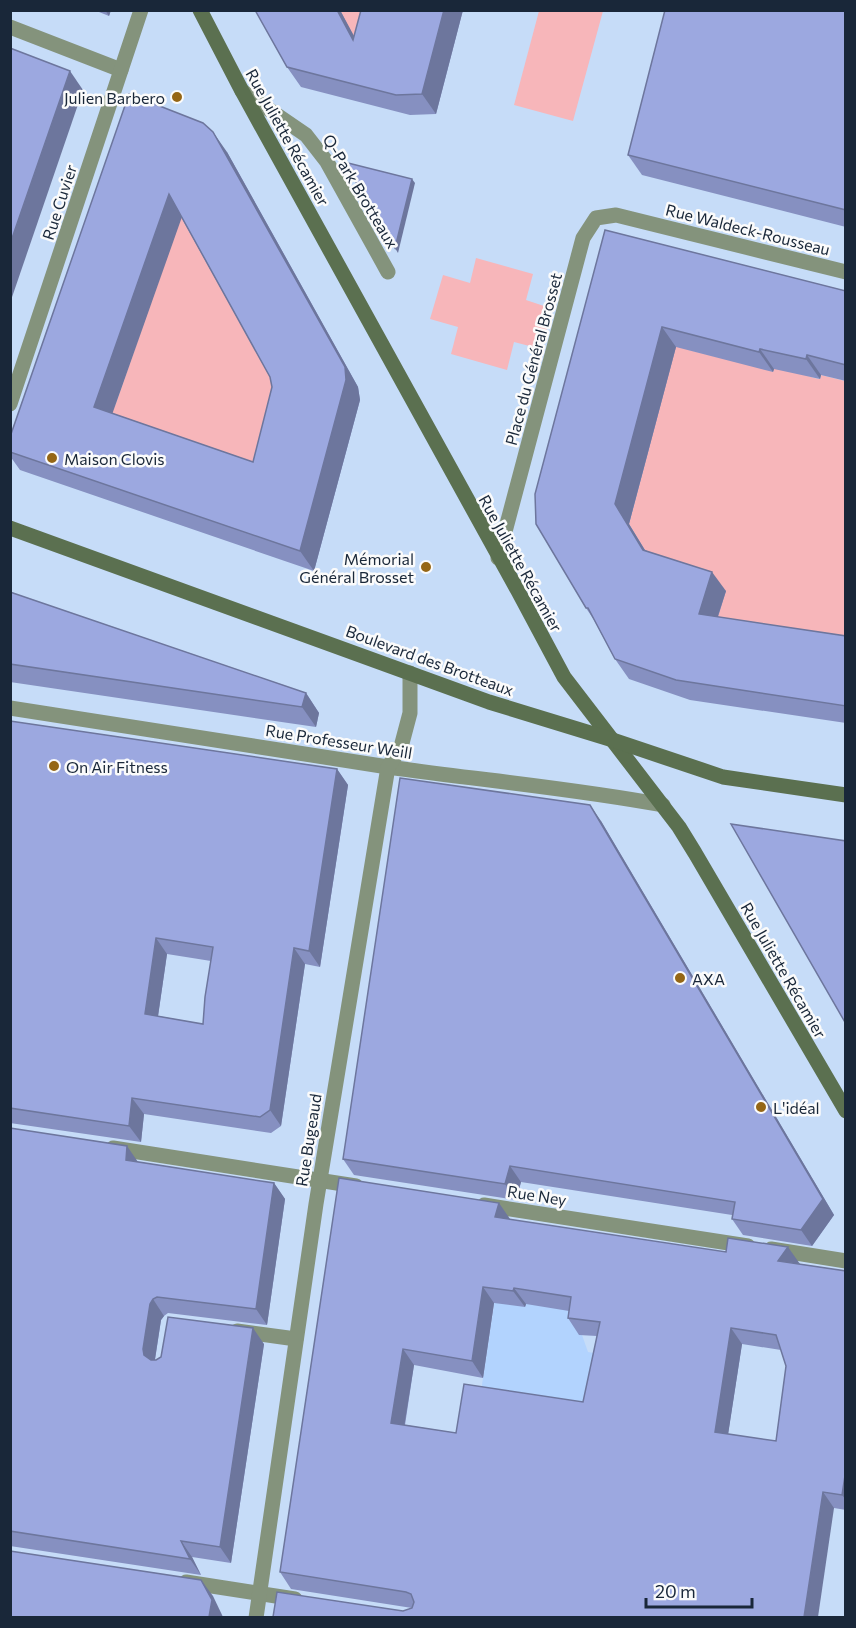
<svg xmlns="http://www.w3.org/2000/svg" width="856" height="1628" viewBox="0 0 856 1628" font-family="Commissioner,sans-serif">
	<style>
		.built { fill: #b2d3fe }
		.green { fill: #f7b6ba }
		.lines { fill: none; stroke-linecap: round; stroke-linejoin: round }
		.service { stroke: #84937c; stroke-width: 15 }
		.pedestrian { stroke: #84937c; stroke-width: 15 }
		.minor { stroke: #84937c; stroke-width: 15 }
		.secondary { stroke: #5b7050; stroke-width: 15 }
		.wall { fill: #8690c1; fill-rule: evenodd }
		.shaded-wall { fill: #6d769d }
		.building { fill: #9ca8e0; stroke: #6d769d; stroke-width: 1.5; fill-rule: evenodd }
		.poi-dot { fill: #956615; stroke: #fbfbfb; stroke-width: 2 }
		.labels { text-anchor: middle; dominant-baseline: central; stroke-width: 5; stroke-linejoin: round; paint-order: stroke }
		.poi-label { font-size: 16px; fill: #192739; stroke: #fbfbfb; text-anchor: start }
		.street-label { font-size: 16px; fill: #192739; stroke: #fbfbfb }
	</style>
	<rect width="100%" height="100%" fill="#c6dcf8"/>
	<polygon class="built" points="506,1234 595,1247 582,1335 588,1352 658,1364 651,1426 480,1398 494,1305"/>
	<g class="green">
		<polygon points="390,10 381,45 342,35 340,11"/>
		<polygon points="539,11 603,11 573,121 514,105"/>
		<polygon points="178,204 284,397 266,484 98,407 115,406 179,221"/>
		<polygon points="476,258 533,274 526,300 553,309 541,349 514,342 507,370 451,354 458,327 430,319 443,275 470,283"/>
		<polygon points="669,328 689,350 773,371 775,364 814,378 820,379 821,375 845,381 845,654 712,634 655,569 629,524 672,360 669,356"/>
	</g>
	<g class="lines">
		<g class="service">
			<polyline points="242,91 306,135 327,162 388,272"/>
			<polyline points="237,1331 296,1339"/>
		</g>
		<path class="pedestrian" d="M 388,767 C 479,780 572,788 663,805"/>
		<g class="minor">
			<polyline points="10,27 121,70"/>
			<polyline points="10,404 141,10"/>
			<polyline points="498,558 583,238 596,218 616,215 846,272"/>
			<polyline points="10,708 388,767"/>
			<polyline points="113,1148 356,1186"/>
			<polyline points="484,1205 748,1246"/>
			<polyline points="771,1249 846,1261"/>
			<polyline points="186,1582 295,1599"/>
			<polyline points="256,1618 316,1204 388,767 401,747 410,713 410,673"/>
		</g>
		<g class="secondary">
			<polyline points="200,10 242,91 518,591 564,677 679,827 695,853 846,1111"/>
			<polyline points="10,528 489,702 613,740 723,777 846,795"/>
		</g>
	</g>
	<g class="wall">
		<polygon points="94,10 111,10 109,16"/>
		<polygon points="255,10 340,10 354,37 463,10 436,114 410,115 301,87 287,67"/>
		<polygon points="846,10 846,227 642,175 628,155"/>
		<path d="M 227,152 L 358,387 L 360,400 L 314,571 L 20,470 L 10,456 L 10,437 ZM 181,217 L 270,377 L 272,387 L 253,462 L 112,413 Z"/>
		<polygon points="605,230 846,291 846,381 821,375 820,379 774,369 773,372 676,347 629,524 645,550 726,591 718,617 846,636 846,723 690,700 629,679 615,659 594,620 586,608"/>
		<polygon points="10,592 306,693 319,713 316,727 10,682"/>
		<path d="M 10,721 L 337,769 L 348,785 L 320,967 L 305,964 L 281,1126 L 271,1133 L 144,1114 L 141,1142 L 10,1123 ZM 167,954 L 211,961 L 203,1024 L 158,1016 Z"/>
		<polygon points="601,821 834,1215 812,1246 743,1235 732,1219 732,1215 521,1182 516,1200 354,1175 343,1159"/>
		<polygon points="10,1128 138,1162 274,1183 285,1199 267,1325 168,1313 164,1316 161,1320 155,1360 264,1344 231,1563 192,1557 201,1575 10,1546"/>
		<path d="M 339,1178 L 510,1220 L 846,1271 L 846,1510 L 834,1508 L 403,1611 L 412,1608 L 291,1589 L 280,1572 ZM 494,1303 L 525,1307 L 526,1304 L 569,1311 L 568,1318 L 579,1335 L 597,1336 L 583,1402 L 456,1433 L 405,1425 L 414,1365 L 483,1378 ZM 742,1344 L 781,1350 L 786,1366 L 776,1441 L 728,1434 Z"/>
	</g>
	<g class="shaded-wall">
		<polygon points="105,10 111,10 109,16"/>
		<polygon points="337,10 340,10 367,60 353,40"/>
		<polygon points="444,10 463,10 436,114 422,94"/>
		<polygon points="70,71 83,90 10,303 10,244"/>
		<polygon points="213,132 227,152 358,387 360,400 314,571 300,551 346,380"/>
		<polygon points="412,179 415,183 398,253 395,248"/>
		<polygon points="169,194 183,214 108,426 94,407"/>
		<polygon points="662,327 676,347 629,524 657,570 643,550 615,504"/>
		<polygon points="760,349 774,369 773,372 759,352"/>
		<polygon points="807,355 821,375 820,379 806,359"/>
		<polygon points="712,572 726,591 712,634 699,614"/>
		<polygon points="306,693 319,713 316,727 302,707"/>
		<polygon points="337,769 348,785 320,967 309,951"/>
		<polygon points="590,805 601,821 834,1215 812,1246 801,1230"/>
		<polygon points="156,938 167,954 156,1030 145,1014"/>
		<polygon points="294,948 305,964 281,1126 270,1110"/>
		<polygon points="132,1098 144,1114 141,1142 129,1126"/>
		<polygon points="127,1146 138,1162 137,1176 126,1160"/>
		<polygon points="510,1166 521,1182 516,1200 505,1184"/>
		<polygon points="274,1183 285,1199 267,1325 256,1309"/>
		<polygon points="499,1203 510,1219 506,1234 495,1217"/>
		<polygon points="788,1247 800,1264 778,1261"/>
		<polygon points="483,1287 494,1303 483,1378 472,1361"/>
		<polygon points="514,1288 526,1304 525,1307 513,1291"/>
		<polygon points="153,1299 164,1316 161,1320 154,1365 144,1355 143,1349 150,1304"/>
		<polygon points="253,1328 264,1344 231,1563 220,1547"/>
		<polygon points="731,1328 742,1344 726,1448 715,1432"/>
		<polygon points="403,1349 414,1365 402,1440 391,1423"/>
		<polygon points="846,1469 846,1500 842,1495"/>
		<polygon points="823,1492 834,1508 818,1617 804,1617"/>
		<polygon points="181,1541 192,1557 201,1575 190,1559"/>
		<polygon points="201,1580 213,1596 223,1617 209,1617"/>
	</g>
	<g class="building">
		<polygon points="255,10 337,10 353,40 361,10 444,10 422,94 396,95 287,67"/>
		<polygon points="665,10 846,10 846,210 628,155"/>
		<polygon points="10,48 70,71 10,244"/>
		<path d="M 129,94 L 203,123 L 213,132 L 345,367 L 346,380 L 300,551 L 10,452 L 10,437 ZM 169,194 L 270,377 L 272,387 L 253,462 L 94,407 Z"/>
		<polygon points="344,162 412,179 395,248"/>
		<polygon points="605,230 846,291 846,365 807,355 806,359 760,349 759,352 662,327 615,504 643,550 712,572 699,614 846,636 846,706 676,680 615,659 588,608 586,608 536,524 535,494"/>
		<polygon points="10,592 306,693 302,707 10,664"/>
		<path d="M 10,721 L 337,769 L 309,951 L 294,948 L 270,1110 L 260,1117 L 132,1098 L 129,1126 L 10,1108 ZM 156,938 L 213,947 L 205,997 L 203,1024 L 145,1014 Z"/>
		<polygon points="400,778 590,805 823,1199 801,1230 732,1219 735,1202 510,1166 505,1184 343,1159"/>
		<polygon points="731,824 846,841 846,1024"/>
		<polygon points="10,1128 127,1146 126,1160 274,1183 256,1309 157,1297 153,1299 150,1304 143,1349 144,1355 151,1360 156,1360 161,1357 168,1317 253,1328 220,1547 181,1541 190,1559 10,1531"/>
		<path d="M 339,1178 L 499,1203 L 495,1217 L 726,1252 L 728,1238 L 788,1247 L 778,1261 L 846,1271 L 846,1469 L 842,1495 L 823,1492 L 804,1617 L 273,1617 L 277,1592 L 403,1611 L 412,1608 L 414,1602 L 411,1594 L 406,1592 L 280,1572 ZM 483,1287 L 513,1291 L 514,1288 L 571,1297 L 568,1318 L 600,1322 L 583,1402 L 464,1384 L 456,1433 L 391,1423 L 403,1349 L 472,1361 ZM 731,1328 L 776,1335 L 786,1366 L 776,1441 L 715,1432 Z"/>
		<polygon points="10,1551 201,1580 212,1600 209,1617 10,1617"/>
	</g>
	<g class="poi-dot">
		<circle cx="177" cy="97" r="6"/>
		<circle cx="52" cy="458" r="6"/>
		<circle cx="426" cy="567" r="6"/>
		<circle cx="54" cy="766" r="6"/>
		<circle cx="680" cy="978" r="6"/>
		<circle cx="761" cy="1107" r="6"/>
	</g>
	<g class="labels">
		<g class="poi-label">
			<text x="165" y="97" text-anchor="end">Julien Barbero</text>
			<text x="64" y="458">Maison Clovis</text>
			<text x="414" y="558" text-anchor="end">Mémorial<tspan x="414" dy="18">Général Brosset</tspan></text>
			<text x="66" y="766">On Air Fitness</text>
			<text x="692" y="978">AXA</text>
			<text x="773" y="1107">L'idéal</text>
		</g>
		<g class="street-label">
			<text transform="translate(288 137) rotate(61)">Rue Juliette Récamier</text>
			<text transform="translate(361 191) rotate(59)">Q-Park Brotteaux</text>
			<text transform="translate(59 202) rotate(-72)">Rue Cuvier</text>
			<text transform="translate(748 229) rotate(14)">Rue Waldeck-Rousseau</text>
			<text transform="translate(533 359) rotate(-75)">Place du Général Brosset</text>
			<text transform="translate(521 563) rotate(61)">Rue Juliette Récamier</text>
			<text transform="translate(430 660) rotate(20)">Boulevard des Brotteaux</text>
			<text transform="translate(339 741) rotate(9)">Rue Professeur Weill</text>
			<text transform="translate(784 970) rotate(60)">Rue Juliette Récamier</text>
			<text transform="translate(308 1140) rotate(-81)">Rue Bugeaud</text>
			<text transform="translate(537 1195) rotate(9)">Rue Ney</text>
		</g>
	</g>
	<rect width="856" height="1628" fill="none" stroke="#192739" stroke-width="24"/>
	<path d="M646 1598v9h106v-9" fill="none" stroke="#192739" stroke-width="3"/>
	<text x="655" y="1598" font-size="18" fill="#192739" stroke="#fbfbfb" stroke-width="4.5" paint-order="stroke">20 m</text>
</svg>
